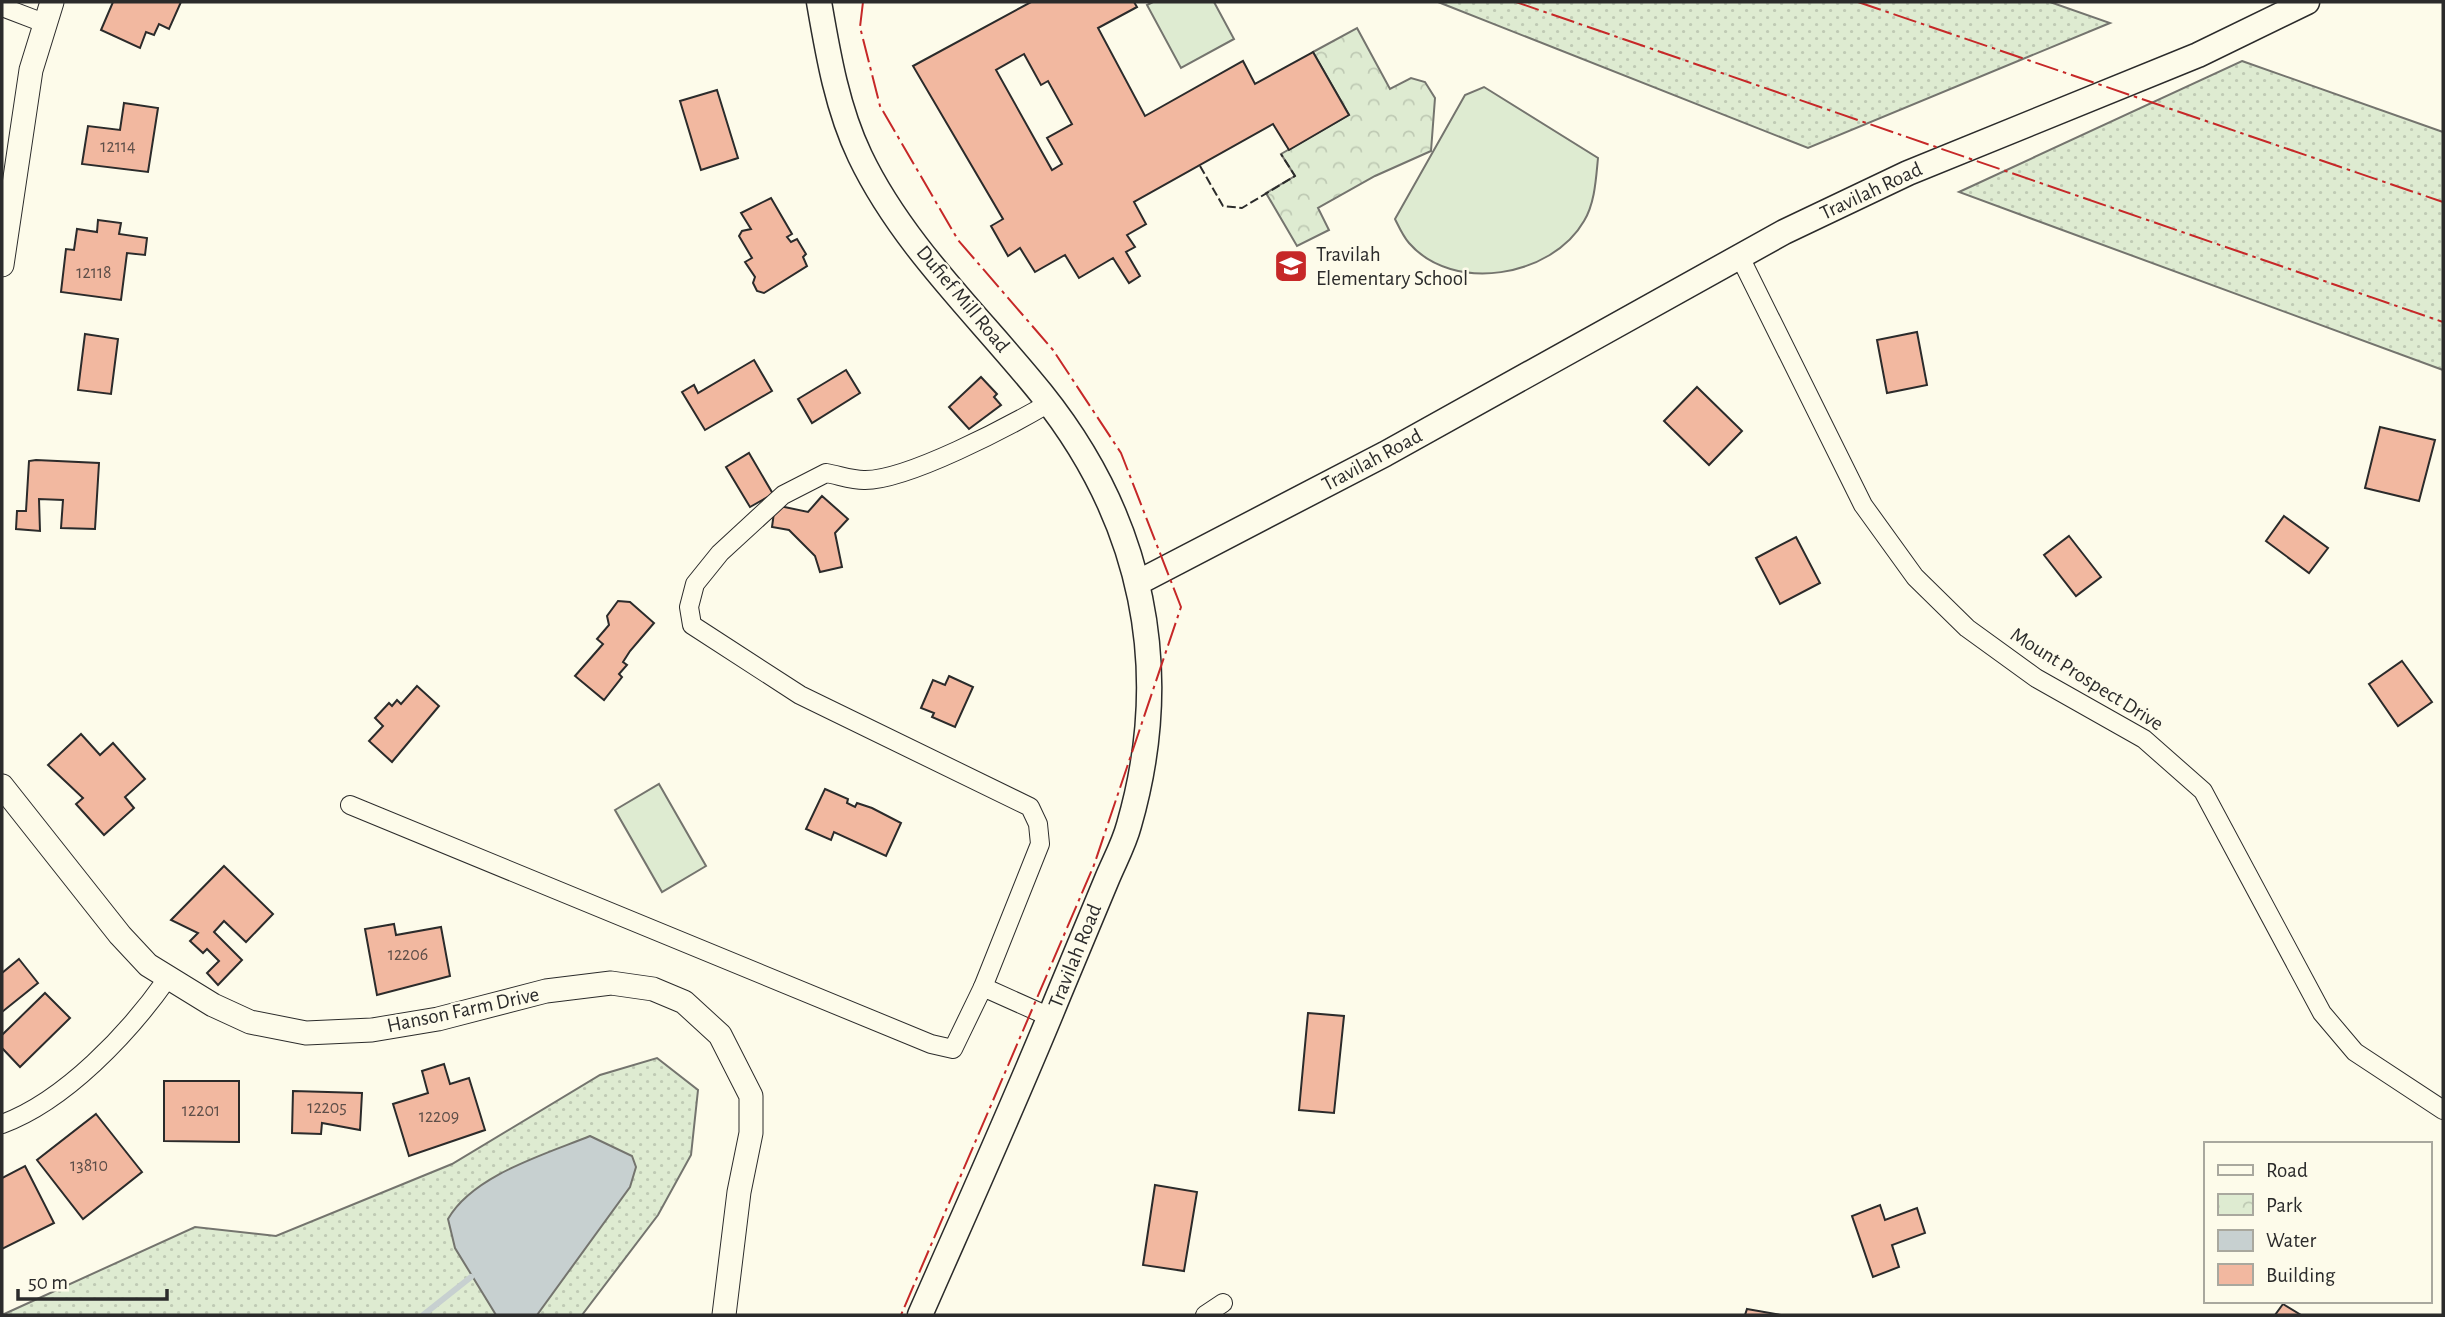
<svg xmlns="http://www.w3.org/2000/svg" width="2445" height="1317" viewBox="0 0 2445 1317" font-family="'Alegreya Sans',sans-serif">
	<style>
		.grass { fill: url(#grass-dots); stroke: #74746e; stroke-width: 2 }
		.park { fill: url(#park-crowns); stroke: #74746e; stroke-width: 2 }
		.garden { fill: #deebd1; stroke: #74746e; stroke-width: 2 }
		.water { fill: #c7d0d0; stroke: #74746e; stroke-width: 2 }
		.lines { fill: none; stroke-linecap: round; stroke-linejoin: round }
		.stream { stroke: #c7d0d0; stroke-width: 6 }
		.building { fill: #f2b8a0; stroke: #2b2b2b; stroke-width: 2; fill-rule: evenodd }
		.minor-casing { stroke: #2b2b2b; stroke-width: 20 }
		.tertiary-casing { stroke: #2b2b2b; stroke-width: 25 }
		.secondary-casing { stroke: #2b2b2b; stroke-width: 27 }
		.minor { stroke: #fdfbea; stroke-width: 18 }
		.tertiary { stroke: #fdfbea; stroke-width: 23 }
		.secondary { stroke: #fdfbea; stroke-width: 24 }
		.fence { stroke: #2b2b2b; stroke-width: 2; stroke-dasharray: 9 3.5; stroke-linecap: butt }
		.power { stroke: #c62828; stroke-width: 2; stroke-dasharray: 24 5 3.5 5; stroke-linecap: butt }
		.labels { text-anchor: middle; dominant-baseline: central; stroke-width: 5; stroke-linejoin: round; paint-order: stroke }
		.number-label { font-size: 18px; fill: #5d4e48 }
		.street-label { font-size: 21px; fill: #2b2b2b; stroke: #fdfbea }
		.poi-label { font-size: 21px; fill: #2b2b2b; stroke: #fdfbea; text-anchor: start }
	</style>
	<defs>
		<pattern id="grass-dots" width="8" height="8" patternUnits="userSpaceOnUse" patternTransform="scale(1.75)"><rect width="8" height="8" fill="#deebd1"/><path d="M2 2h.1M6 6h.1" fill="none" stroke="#bfcab4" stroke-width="1.8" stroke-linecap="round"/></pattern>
		<pattern id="park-crowns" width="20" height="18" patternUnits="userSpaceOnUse" patternTransform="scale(1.75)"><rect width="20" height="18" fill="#deebd1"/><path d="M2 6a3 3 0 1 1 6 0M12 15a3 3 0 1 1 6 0" fill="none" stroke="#bfcab4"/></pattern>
	</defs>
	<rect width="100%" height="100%" fill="#fdfbea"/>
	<g class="grass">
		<polygon points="1438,2 2050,2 2110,23 1808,148"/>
		<polygon points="2242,61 2443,132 2443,370 1959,192"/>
		<polygon points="657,1058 698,1090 691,1155 658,1215 582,1315 2,1315 195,1227 276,1236 452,1164 600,1075"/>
	</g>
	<polygon class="park" points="1357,28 1390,89 1411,78 1425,82 1435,98 1431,151 1375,176 1318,208 1329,230 1297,246 1266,193 1295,176 1281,154 1349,115 1313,52"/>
	<g class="garden">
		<polygon points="1153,2 1214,2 1234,39 1181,68 1147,5"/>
		<path d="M 1484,87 L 1598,158 C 1596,178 1595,203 1584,221 C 1552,277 1453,294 1409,243 C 1403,236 1399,227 1395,219 L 1465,95 Z"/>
		<polygon points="659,784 706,866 662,892 615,810"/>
	</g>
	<path class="water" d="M 590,1136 L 632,1156 L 636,1167 L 630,1187 L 537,1315 L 496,1315 L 455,1248 L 448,1219 C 473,1175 546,1154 590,1136 Z"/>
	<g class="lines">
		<polyline class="stream" points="423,1315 471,1277"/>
	</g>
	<g class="building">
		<polygon points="113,2 181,2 169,29 159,24 154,35 146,32 140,48 101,30"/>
		<path d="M 1031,2 L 1134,2 L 1137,7 L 1098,28 L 1145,116 L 1243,61 L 1255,84 L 1313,52 L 1349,115 L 1289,150 L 1273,124 L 1134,202 L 1146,224 L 1127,235 L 1135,247 L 1126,252 L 1140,276 L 1129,283 L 1113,258 L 1079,278 L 1065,255 L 1035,272 L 1020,248 L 1008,256 L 991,226 L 1003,219 L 913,66 ZM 1024,54 L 1041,85 L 1048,81 L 1072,124 L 1047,138 L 1062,164 L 1052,170 L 996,70 Z"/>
		<polygon points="717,90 738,158 701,170 680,101"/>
		<polygon points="124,103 158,108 148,172 82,164 88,126 120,130"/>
		<polygon points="771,198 792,234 787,237 791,242 797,239 806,254 803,257 807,266 764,293 757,291 753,283 755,277 745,262 752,258 739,236 742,231 751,229 741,213"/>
		<polygon points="98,220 121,223 119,234 147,238 145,255 127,253 121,300 61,292 66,249 74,250 77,229 97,232"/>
		<polygon points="1917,332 1927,385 1887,393 1877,340"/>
		<polygon points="85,334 118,339 111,394 78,390"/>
		<polygon points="754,360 772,391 705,430 682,392 694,385 698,393"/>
		<polygon points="846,370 860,393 812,423 798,399"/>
		<polygon points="981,377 997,394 994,397 1001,405 969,429 949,407"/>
		<polygon points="1697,387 1742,431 1709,465 1664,421"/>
		<polygon points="2380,427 2435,440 2419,501 2365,488"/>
		<polygon points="749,453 773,494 750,507 726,467"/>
		<polygon points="36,460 99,463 95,529 61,528 63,500 39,499 40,531 16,529 17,511 26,511 29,461"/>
		<polygon points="822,496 848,519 835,533 842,567 820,572 815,556 789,530 772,527 775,505 808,512"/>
		<polygon points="2284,516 2328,548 2309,573 2266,541"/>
		<polygon points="2069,536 2101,577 2076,596 2044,555"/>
		<polygon points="1796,537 1820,583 1780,604 1756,558"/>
		<polygon points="618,601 630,602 654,623 630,651 623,662 627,665 619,674 622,677 604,700 575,676 603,644 597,639 609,625 607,616"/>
		<polygon points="2402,661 2432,702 2398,726 2369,684"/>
		<polygon points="949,676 973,687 955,727 932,717 934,713 921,708 933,680 945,685"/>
		<polygon points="417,686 439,706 392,762 369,741 383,726 375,718 389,703 392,706 397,700 401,704"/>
		<polygon points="81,734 100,755 113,743 145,779 125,797 134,808 104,835 76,804 83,798 48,765"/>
		<polygon points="825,789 848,799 847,803 855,807 857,803 872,808 901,823 886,856 834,832 831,840 806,829"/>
		<polygon points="224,866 273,914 246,942 224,921 214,932 242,960 218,985 207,973 219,961 207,949 203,953 190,941 198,933 171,920"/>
		<polygon points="394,924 396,935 441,927 450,976 377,995 365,929"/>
		<polygon points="19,959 38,983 2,1012 2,973"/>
		<polygon points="45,993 70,1018 20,1067 2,1048 2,1035"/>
		<polygon points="1308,1013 1344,1016 1334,1113 1299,1110"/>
		<polygon points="444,1064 450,1084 469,1078 485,1130 409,1156 393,1104 428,1093 422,1071"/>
		<polygon points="164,1081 239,1081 239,1142 164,1141"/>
		<polygon points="293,1091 362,1093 360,1130 322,1123 321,1134 292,1133"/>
		<polygon points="96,1114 142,1172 83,1219 37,1160"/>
		<polygon points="25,1166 54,1223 2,1249 2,1178"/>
		<polygon points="1155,1185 1197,1192 1184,1271 1143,1265"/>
		<polygon points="1880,1205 1885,1220 1917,1208 1925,1233 1892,1245 1899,1267 1873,1277 1852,1216"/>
		<polygon points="2283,1304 2301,1315 2275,1315"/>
		<polygon points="1747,1309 1781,1315 1745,1315"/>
	</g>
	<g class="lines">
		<g class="minor-casing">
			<g id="minor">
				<polyline points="2,7 44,23"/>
				<polyline points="1740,257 1863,505 1915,577 1967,628 2036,678 2144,739 2203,791 2322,1013 2355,1052 2443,1110"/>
				<polyline points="350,805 931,1044 953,1049 983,987 1050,1017"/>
				<path d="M 983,987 L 1040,844 L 1038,824 L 1030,807 L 800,695 L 692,625 L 689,607 L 695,584 L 720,553 L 783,495 L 826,473 C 838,475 852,480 864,480 C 906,481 1010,426 1049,403"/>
				<path d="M 2,1124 C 65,1101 129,1033 167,979"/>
				<polyline points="1205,1315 1223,1303"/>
			</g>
		</g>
		<g class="tertiary-casing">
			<g id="tertiary">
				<polyline points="2,265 31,70 52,2"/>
				<polyline points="2,786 120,935 148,965 213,1005 250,1022 306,1033 372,1030 438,1019 546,991 611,983 653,989 684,1002 720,1035 751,1096 751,1133 739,1192 724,1315"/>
			</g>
		</g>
		<g class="secondary-casing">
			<g id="secondary">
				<path d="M 819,2 C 828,54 837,108 860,156 C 903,246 980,317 1041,393 C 1143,520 1174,669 1129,825 C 1124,844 1114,862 1107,879 C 1091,917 1075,956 1059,994 C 1015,1102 967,1208 920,1315"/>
				<polyline points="1139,582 1385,454 1784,232 1908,173 2198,55 2307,2"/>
			</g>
		</g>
		<use href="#minor" class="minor"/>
		<use href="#tertiary" class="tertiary"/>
		<use href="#secondary" class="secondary"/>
		<polyline class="fence" points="1200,166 1223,206 1242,208 1295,176 1281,154"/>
		<g class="power">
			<polyline points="863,2 860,27 880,106 958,240 1053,350 1121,453 1181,607 1094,865 901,1315"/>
			<polyline points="1516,2 2443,322"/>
			<polyline points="1858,2 2443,202"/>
		</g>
	</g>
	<defs>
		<g id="school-square" transform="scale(1.75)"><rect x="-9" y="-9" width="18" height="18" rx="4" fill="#c62828" stroke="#fdfbea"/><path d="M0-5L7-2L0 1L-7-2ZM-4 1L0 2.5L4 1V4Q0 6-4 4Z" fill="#fff"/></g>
	</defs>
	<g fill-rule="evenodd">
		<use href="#school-square" x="1291" y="266"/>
	</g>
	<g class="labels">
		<g class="number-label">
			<text x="118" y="147">12114</text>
			<text x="94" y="273">12118</text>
			<text x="408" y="955">12206</text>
			<text x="327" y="1108">12205</text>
			<text x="201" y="1111">12201</text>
			<text x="439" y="1117">12209</text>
			<text x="89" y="1166">13810</text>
		</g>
		<g class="street-label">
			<text transform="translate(1871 191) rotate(-25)">Travilah Road</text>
			<text transform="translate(963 299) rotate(50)">Dufief Mill Road</text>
			<text transform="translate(1372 460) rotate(-28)">Travilah Road</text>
			<text transform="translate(2087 679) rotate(32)">Mount Prospect Drive</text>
			<text transform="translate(1075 956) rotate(-68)">Travilah Road</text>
			<text transform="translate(463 1010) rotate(-12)">Hanson Farm Drive</text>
		</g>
		<g class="poi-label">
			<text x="1316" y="254">Travilah<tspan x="1316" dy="24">Elementary School</tspan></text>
		</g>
	</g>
	<rect width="2445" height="1317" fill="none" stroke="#2b2b2b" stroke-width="7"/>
	<rect x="2204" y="1142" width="228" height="161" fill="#fdfbea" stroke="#a9a89e" stroke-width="2"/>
	<rect x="2218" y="1165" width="35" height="10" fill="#fdfbea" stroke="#a9a89e" stroke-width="2"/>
	<text x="2266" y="1177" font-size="21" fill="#2b2b2b">Road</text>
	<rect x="2218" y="1194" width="35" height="21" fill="url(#park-crowns)" stroke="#a9a89e" stroke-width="2"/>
	<text x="2266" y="1212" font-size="21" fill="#2b2b2b">Park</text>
	<rect x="2218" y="1230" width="35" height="21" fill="#c7d0d0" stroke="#a9a89e" stroke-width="2"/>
	<text x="2266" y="1247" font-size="21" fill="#2b2b2b">Water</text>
	<rect x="2218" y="1264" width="35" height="21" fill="#f2b8a0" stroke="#a9a89e" stroke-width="2"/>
	<text x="2266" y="1282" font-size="21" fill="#2b2b2b">Building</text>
	<path d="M18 1289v10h149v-10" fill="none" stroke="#2b2b2b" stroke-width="3.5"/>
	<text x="28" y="1289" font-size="21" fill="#2b2b2b" stroke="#fdfbea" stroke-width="5" paint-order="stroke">50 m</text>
</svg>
